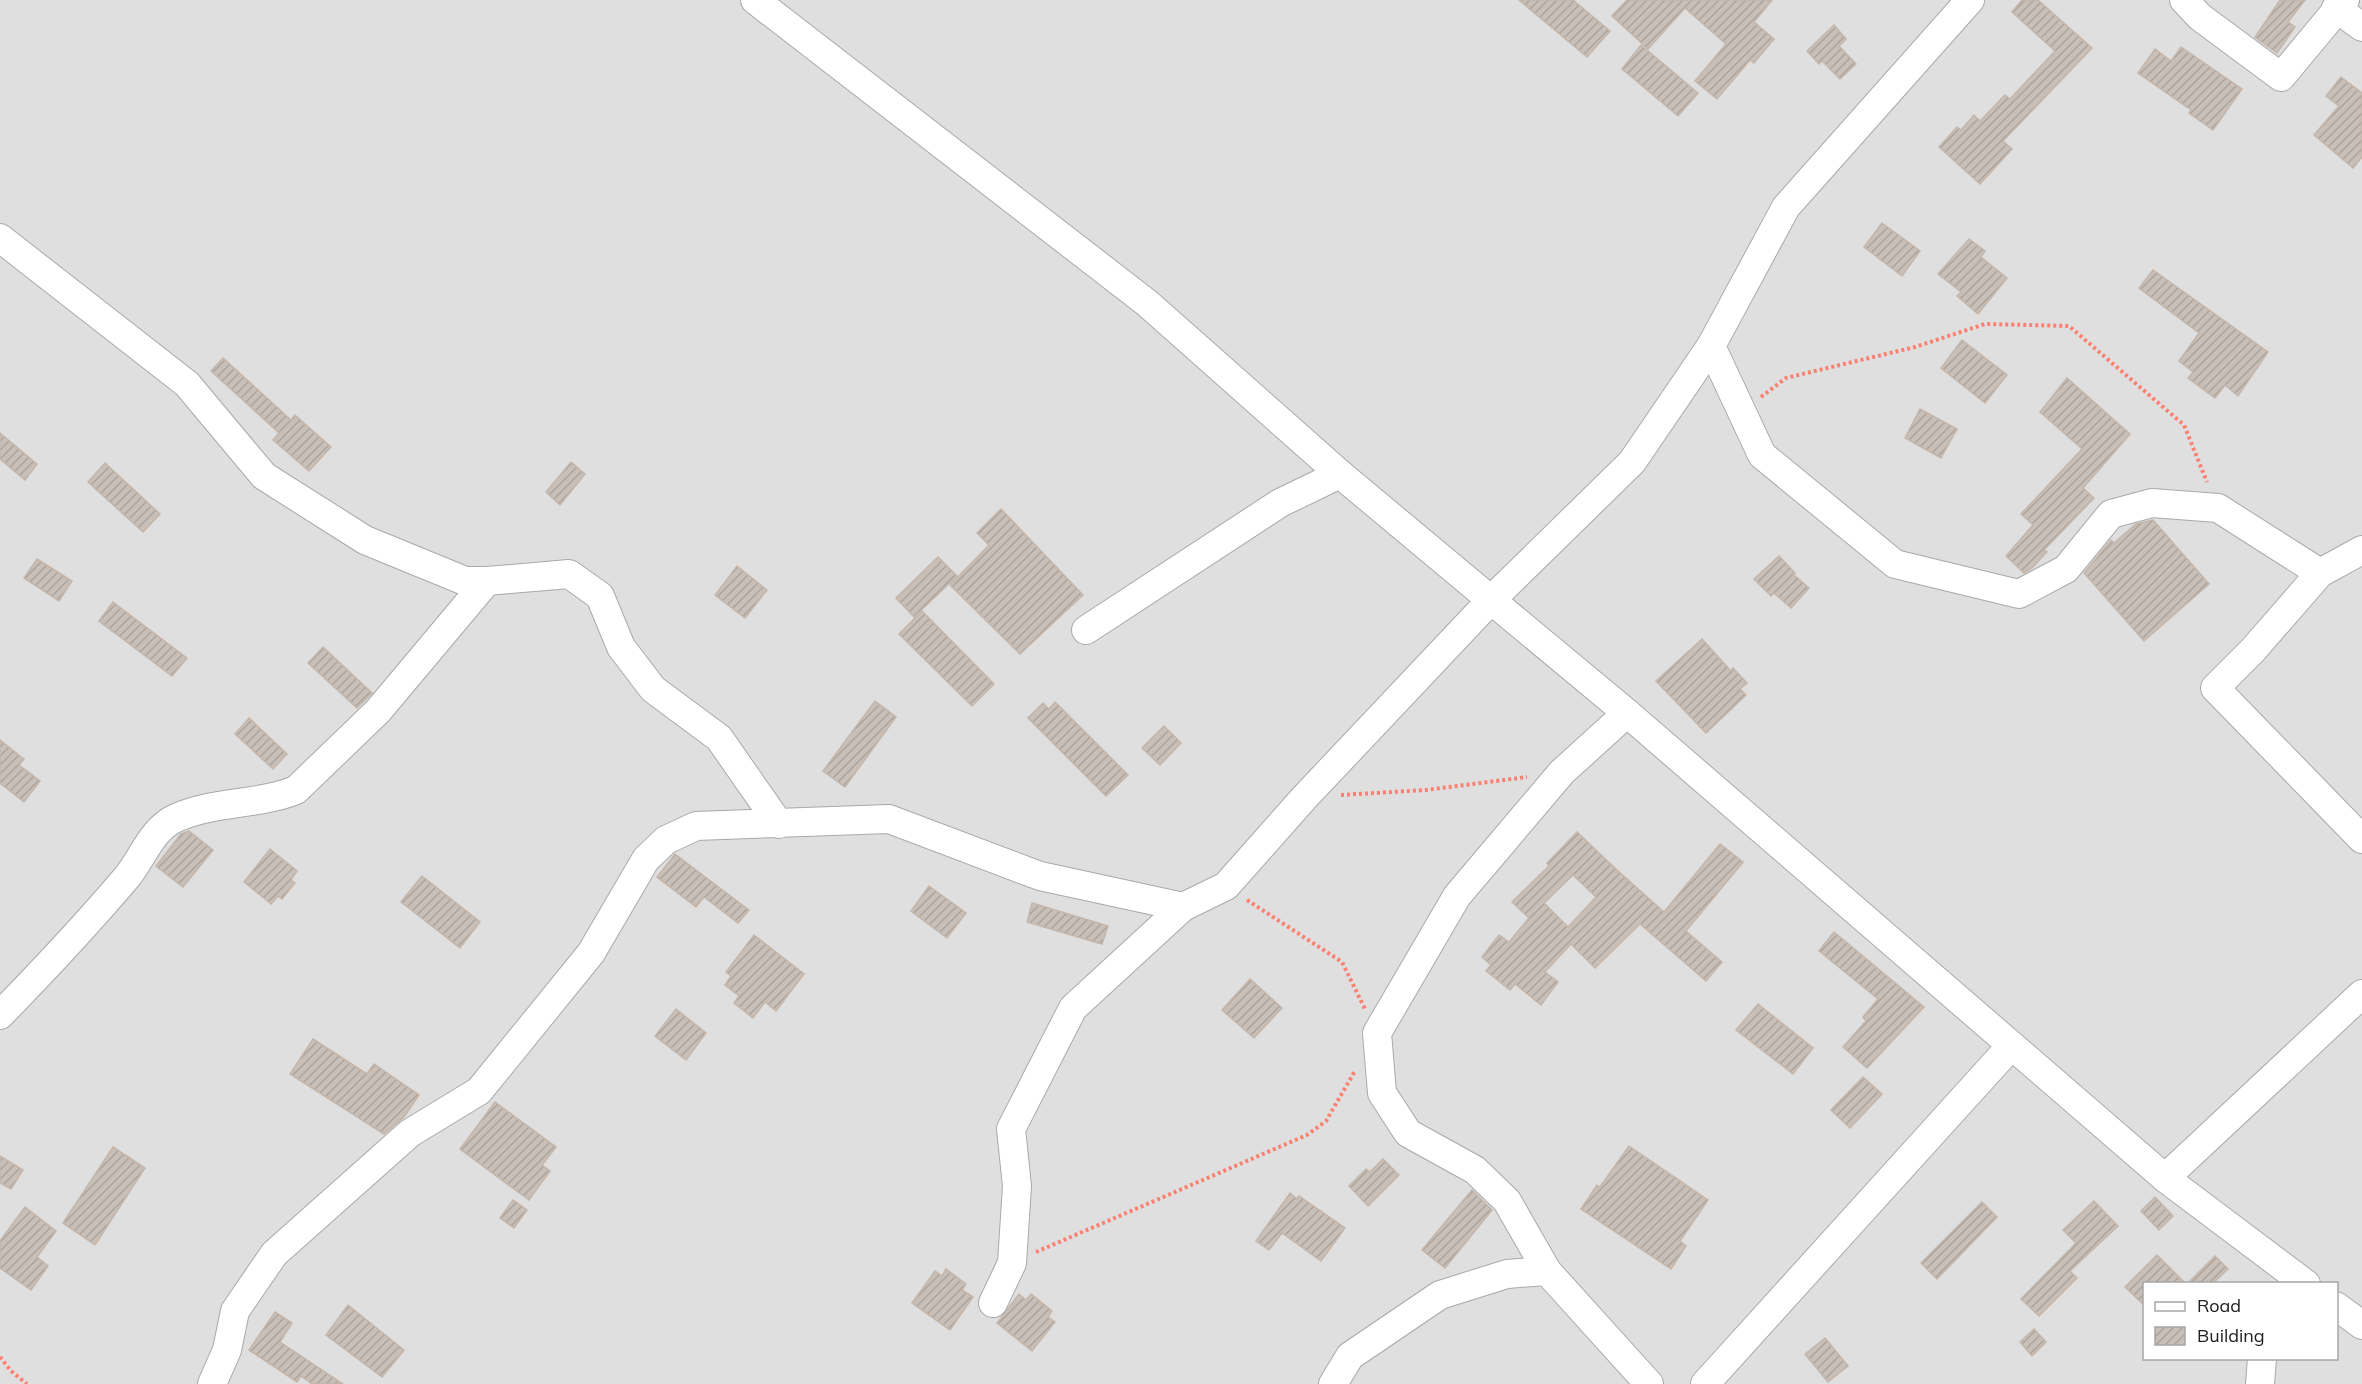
<svg xmlns="http://www.w3.org/2000/svg" width="2362" height="1384" viewBox="0 0 2362 1384" font-family="Mulish,sans-serif">
	<style>
		.residential { fill: #e0dfdf; fill-rule: evenodd }
		.building { fill: url(#building-hatch); stroke: #c4b6ab; stroke-width: 1.5; fill-rule: evenodd }
		.lines { fill: none; stroke-linecap: round; stroke-linejoin: round }
		.minor-casing { stroke: #a9a9a9; stroke-width: 30 }
		.path { stroke: #fa8072; stroke-width: 4; stroke-dasharray: 3 3; stroke-linecap: butt }
		.minor { stroke: #fff; stroke-width: 28 }
	</style>
	<defs>
		<pattern id="building-hatch" width="6" height="6" patternUnits="userSpaceOnUse" patternTransform="scale(1.5)"><rect width="6" height="6" fill="#c7bfb8"/><path d="M-1 1l2-2M0 6l6-6M5 7l2-2" fill="none" stroke="#aba49e"/></pattern>
	</defs>
	<rect width="100%" height="100%" fill="#f2efe9"/>
	<path class="residential" d="M 0,0 L 2362,0 L 2362,1384 L 0,1384 ZM 2144,1284 L 2336,1284 L 2336,1358 L 2144,1358 Z"/>
	<g class="building">
		<polygon points="1519,0 1573,0 1610,31 1587,57"/>
		<polygon points="1627,0 1772,0 1754,22 1774,39 1754,63 1750,60 1717,99 1695,81 1726,44 1685,8 1648,49 1612,16"/>
		<polygon points="2022,0 2038,0 2092,48 2003,141 2012,149 1980,184 1939,147 1957,127 1961,130 1974,115 1980,121 2005,95 2010,99 2055,51 2012,12"/>
		<polygon points="2280,0 2305,0 2288,22 2295,27 2277,53 2255,37"/>
		<polygon points="1834,25 1846,39 1839,46 1856,64 1840,79 1822,61 1819,64 1807,51"/>
		<polygon points="1641,45 1698,93 1678,116 1622,69"/>
		<polygon points="2181,47 2242,89 2213,130 2189,113 2191,110 2138,73 2155,49 2171,61"/>
		<polygon points="2341,77 2362,93 2362,157 2353,168 2314,135 2339,106 2326,96"/>
		<polygon points="1882,223 1920,251 1902,276 1864,247"/>
		<polygon points="1969,239 1985,251 1981,257 2007,278 1978,314 1957,296 1961,292 1938,274"/>
		<polygon points="2153,270 2268,352 2238,396 2225,385 2215,398 2188,378 2193,372 2179,361 2199,333 2139,288"/>
		<polygon points="1962,340 2007,375 1985,403 1941,368"/>
		<polygon points="223,358 291,420 295,415 331,447 309,471 273,440 279,433 211,371"/>
		<polygon points="2067,378 2130,434 2083,488 2094,498 2044,550 2047,552 2032,568 2024,573 2006,556 2033,525 2021,514 2082,449 2040,412"/>
		<polygon points="1920,409 1957,429 1941,458 1905,438"/>
		<polygon points="0,433 37,464 25,480 0,459"/>
		<polygon points="571,462 585,474 560,505 546,492"/>
		<polygon points="105,463 160,514 143,532 88,482"/>
		<polygon points="1001,509 1083,595 1020,654 950,585 989,545 977,533"/>
		<polygon points="2153,520 2209,584 2144,641 2084,573 2111,540 2114,543 2136,524"/>
		<polygon points="1779,556 1795,573 1793,574 1809,588 1791,608 1774,593 1771,596 1754,579"/>
		<polygon points="938,557 957,576 914,617 896,598"/>
		<polygon points="37,559 72,581 59,601 24,578"/>
		<polygon points="737,566 767,590 745,618 715,595"/>
		<polygon points="113,602 187,658 172,676 99,621"/>
		<polygon points="922,611 994,684 972,706 899,634"/>
		<polygon points="1702,639 1731,671 1733,668 1747,683 1740,689 1746,695 1706,733 1656,681"/>
		<polygon points="323,647 372,693 357,708 308,663"/>
		<polygon points="875,701 896,717 845,787 823,771"/>
		<polygon points="1055,702 1128,775 1106,796 1028,718 1043,703 1049,709"/>
		<polygon points="249,718 287,754 273,769 235,734"/>
		<polygon points="1164,726 1181,743 1160,765 1142,748"/>
		<polygon points="0,740 24,759 19,765 40,781 24,802 0,783"/>
		<polygon points="189,831 213,850 183,887 156,866 181,834"/>
		<path d="M 1577,832 L 1617,870 L 1664,912 L 1720,844 L 1743,862 L 1686,931 L 1722,962 L 1706,981 L 1640,924 L 1595,968 L 1571,944 L 1545,972 L 1558,982 L 1541,1005 L 1515,984 L 1510,990 L 1486,971 L 1491,965 L 1482,957 L 1499,935 L 1509,942 L 1529,918 L 1512,902 L 1549,866 L 1547,863 ZM 1573,875 L 1596,897 L 1568,927 L 1544,903 Z"/>
		<polygon points="270,849 297,871 291,880 295,883 282,899 278,896 271,904 244,882"/>
		<polygon points="675,854 749,910 738,923 704,897 696,907 657,877"/>
		<polygon points="422,876 480,922 460,948 401,902"/>
		<polygon points="929,886 966,913 947,938 911,911"/>
		<polygon points="1032,903 1108,926 1102,944 1027,922"/>
		<polygon points="1834,932 1924,1007 1867,1068 1843,1047 1866,1021 1863,1017 1878,999 1819,951"/>
		<polygon points="754,935 804,974 776,1011 765,1002 753,1018 734,1003 739,996 725,985 731,976 726,972"/>
		<polygon points="1250,979 1282,1008 1254,1038 1222,1010"/>
		<polygon points="1758,1004 1813,1048 1793,1074 1736,1030"/>
		<polygon points="676,1009 706,1033 686,1060 655,1036"/>
		<polygon points="313,1039 367,1074 374,1064 419,1095 404,1117 384,1134 290,1074"/>
		<polygon points="1863,1077 1882,1094 1850,1128 1831,1110"/>
		<polygon points="495,1102 556,1147 542,1165 550,1171 529,1200 460,1149"/>
		<polygon points="1629,1146 1708,1200 1680,1241 1686,1246 1671,1269 1581,1209 1597,1185 1600,1187"/>
		<polygon points="113,1147 145,1168 95,1245 63,1223"/>
		<polygon points="0,1156 23,1170 11,1189 0,1183"/>
		<polygon points="1383,1159 1399,1175 1368,1206 1349,1186 1366,1169 1370,1172"/>
		<polygon points="1472,1190 1492,1210 1445,1268 1422,1250"/>
		<polygon points="1290,1193 1297,1199 1299,1196 1345,1228 1321,1261 1282,1233 1269,1250 1256,1241"/>
		<polygon points="2155,1197 2173,1216 2159,1230 2141,1211"/>
		<polygon points="513,1200 527,1210 514,1228 500,1218"/>
		<polygon points="2094,1201 2118,1226 2070,1271 2077,1278 2039,1316 2021,1299 2076,1243 2063,1230"/>
		<polygon points="1982,1202 1997,1217 1937,1279 1921,1263"/>
		<polygon points="25,1207 56,1231 37,1257 48,1266 31,1290 0,1268 0,1241"/>
		<polygon points="2157,1255 2186,1284 2145,1284 2145,1306 2125,1287"/>
		<polygon points="2215,1256 2228,1269 2212,1284 2187,1284"/>
		<polygon points="946,1269 966,1284 962,1290 973,1297 950,1330 912,1303 935,1271 942,1276"/>
		<polygon points="1019,1294 1026,1300 1031,1294 1052,1311 1048,1317 1055,1322 1032,1351 997,1323"/>
		<polygon points="348,1305 404,1350 382,1377 326,1335"/>
		<polygon points="275,1312 292,1323 280,1342 343,1384 312,1384 301,1376 297,1382 249,1350"/>
		<polygon points="2034,1329 2046,1342 2032,1356 2020,1342"/>
		<polygon points="1825,1338 1848,1366 1828,1382 1805,1354"/>
	</g>
	<g class="lines">
		<g class="minor-casing">
			<g id="minor">
				<polyline points="2184,0 2200,17 2281,77 2345,0"/>
				<polyline points="2336,8 2362,27"/>
				<polyline points="0,238 187,384 264,476 365,540 465,581 487,581 569,574 600,596 621,647 653,689 719,738 779,824"/>
				<polyline points="1711,346 1762,455 1895,564 2019,594 2066,569 2111,514 2152,503 2218,508 2320,573"/>
				<polyline points="2362,550 2320,573 2253,650 2215,688 2362,839"/>
				<polyline points="1086,630 1280,503 1340,474"/>
				<polyline points="1627,713 2165,1178 2362,994"/>
				<path d="M 0,1015 C 43,971 87,924 127,877 C 143,857 152,829 176,818 C 214,801 259,805 296,790 L 378,711 L 487,581"/>
				<polyline points="2165,1178 2306,1284"/>
				<polyline points="993,1303 1012,1263 1017,1186 1011,1129 1073,1008 1183,907"/>
				<polyline points="2336,1306 2362,1325"/>
				<polyline points="212,1384 227,1350 235,1311 274,1254 410,1133 479,1091 591,953 646,859 666,840 696,826 889,819 1040,876 1183,907 1226,886 1304,798 1491,600 1340,474 1147,303 755,0"/>
				<polyline points="1333,1384 1350,1356 1440,1295 1507,1274 1547,1271"/>
				<polyline points="1649,1384 1547,1271 1507,1201 1475,1170 1408,1133 1382,1093 1377,1033 1457,896 1562,772 1627,713 1491,600 1632,462 1711,346 1786,207 1970,0"/>
				<polyline points="1705,1384 2011,1046"/>
				<polyline points="2260,1384 2262,1358"/>
			</g>
		</g>
		<g class="path">
			<polyline points="1761,397 1786,378 1915,347 1985,324 2069,326 2184,425 2207,482"/>
			<polyline points="1341,795 1426,790 1527,777"/>
			<polyline points="1247,900 1342,962 1365,1009"/>
			<polyline points="1036,1252 1307,1135 1326,1121 1355,1071"/>
			<polyline points="0,1357 11,1371 27,1384"/>
		</g>
		<use href="#minor" class="minor"/>
	</g>
	<rect x="2143" y="1282" width="195" height="78" fill="#ffffff" stroke="#a7a7a7" stroke-width="1.5"/>
	<rect x="2155" y="1302" width="30" height="9" fill="#ffffff" stroke="#a7a7a7" stroke-width="1.5"/>
	<text x="2197" y="1312" font-size="18" fill="#222222">Road</text>
	<rect x="2155" y="1327" width="30" height="18" fill="url(#building-hatch)" stroke="#a7a7a7" stroke-width="1.5"/>
	<text x="2197" y="1342" font-size="18" fill="#222222">Building</text>
</svg>
